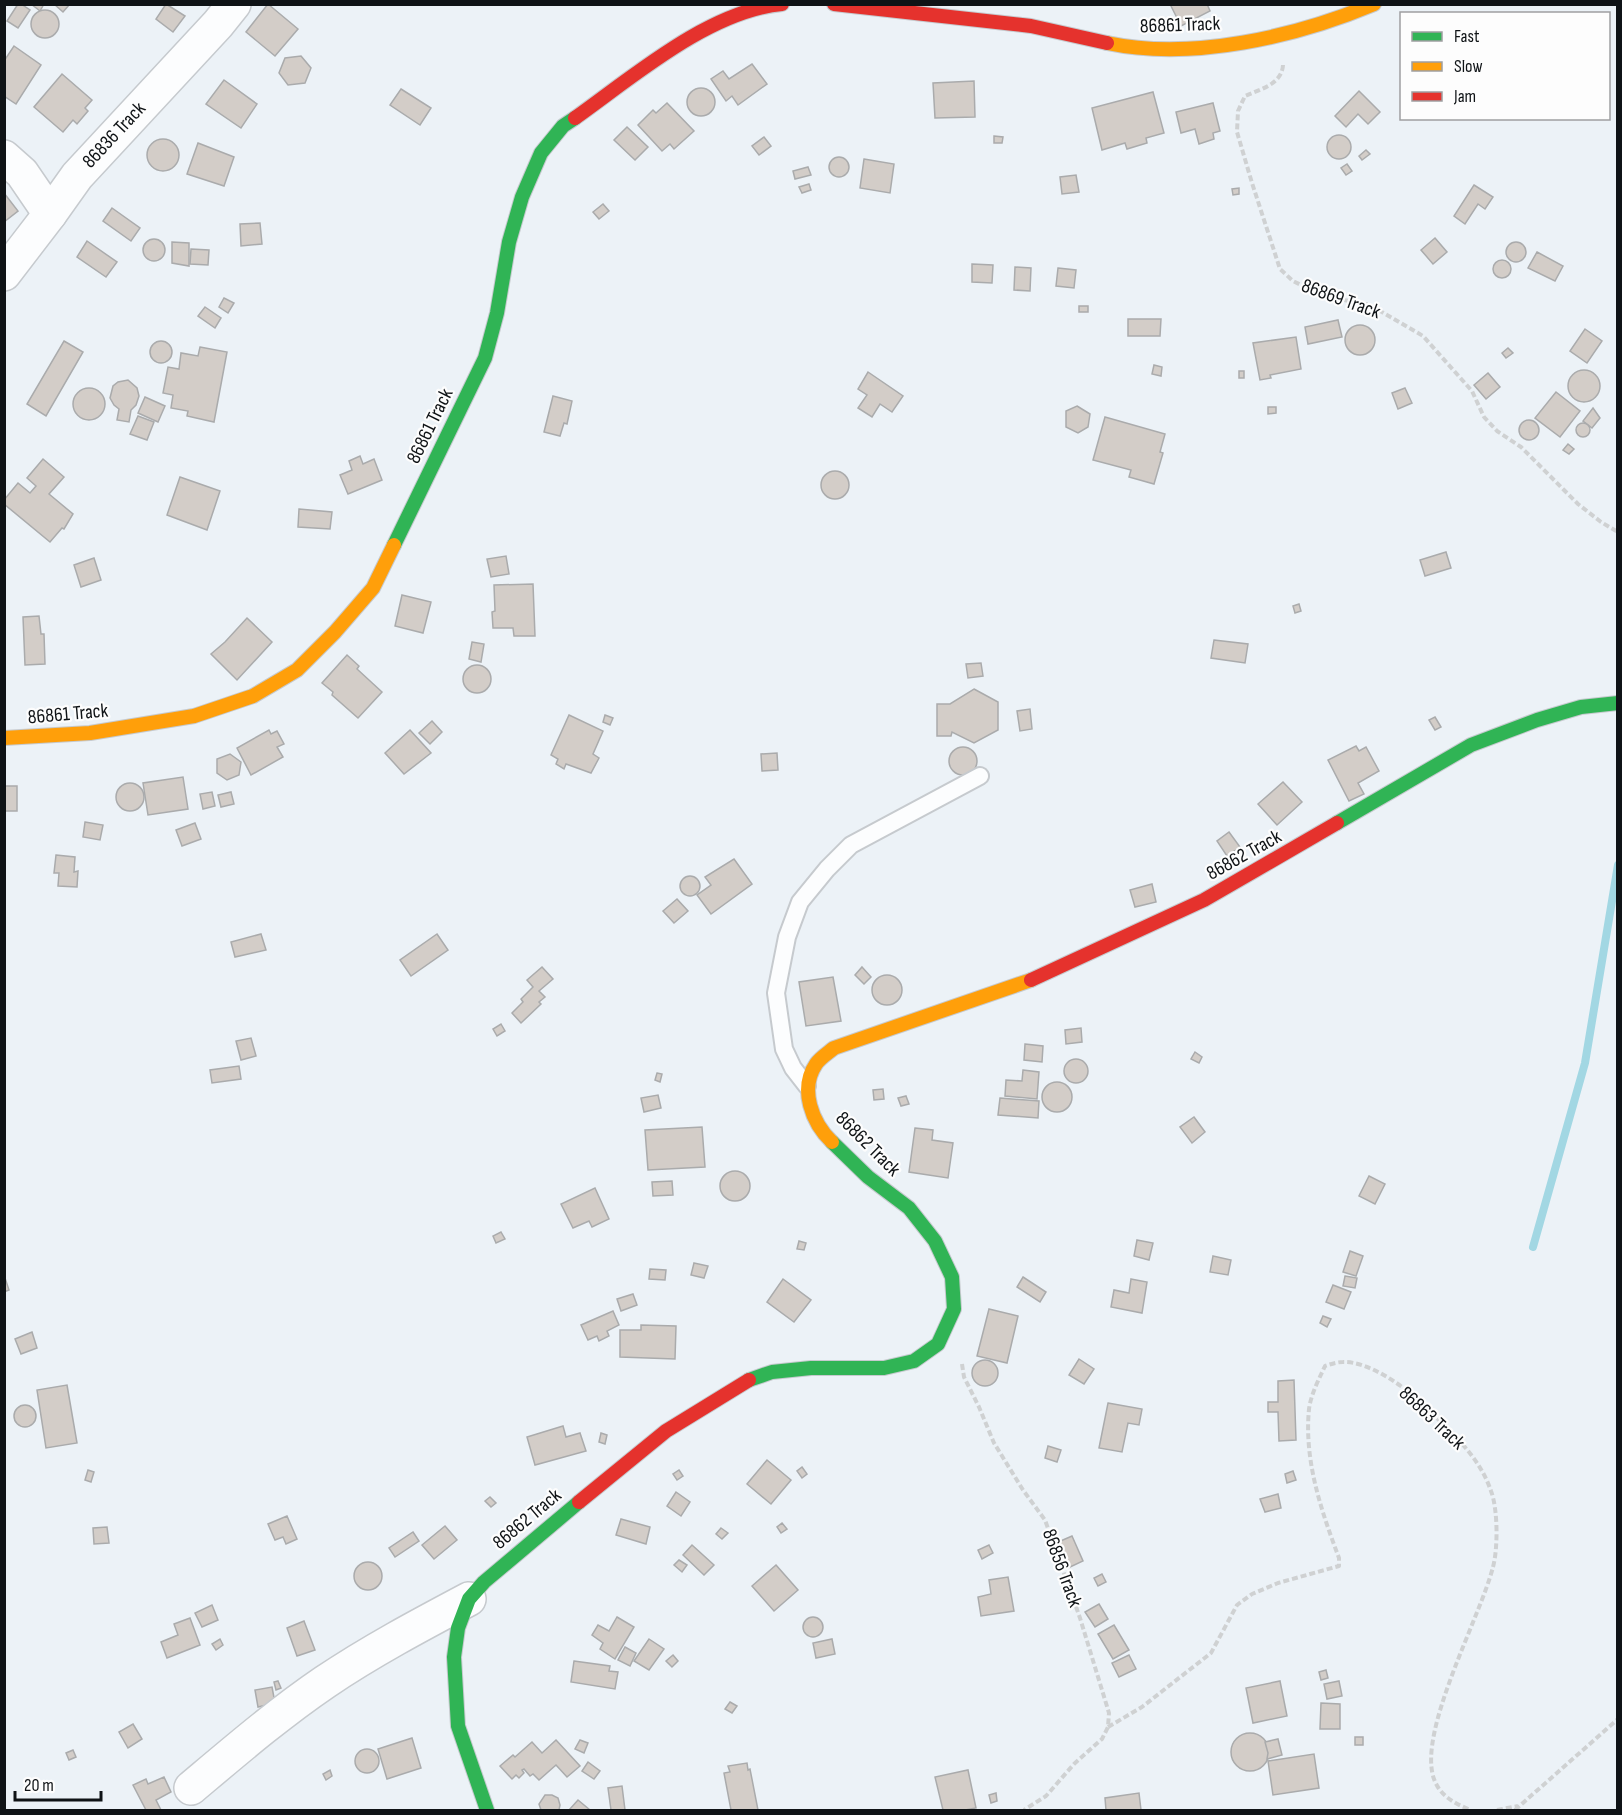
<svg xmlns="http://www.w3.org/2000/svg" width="1622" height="1815" viewBox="0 0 1622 1815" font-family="'Sofia Sans Condensed',sans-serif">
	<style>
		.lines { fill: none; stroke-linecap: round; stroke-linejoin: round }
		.stream { stroke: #a2d7e3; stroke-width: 8 }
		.building { fill: #d3cdc8; stroke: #aaabac; stroke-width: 1.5 }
		.lane-casing { stroke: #c6cace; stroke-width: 20 }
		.street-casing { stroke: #c6cace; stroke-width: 36 }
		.fast-casing { stroke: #c6cace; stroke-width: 16 }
		.slow-casing { stroke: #c6cace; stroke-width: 16 }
		.jam-casing { stroke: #c6cace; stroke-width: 16 }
		.path { stroke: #cfd1d2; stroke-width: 4; stroke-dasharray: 6 3; stroke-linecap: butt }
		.lane { stroke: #fcfdfe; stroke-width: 16 }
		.street { stroke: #fcfdfe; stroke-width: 33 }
		.fast { stroke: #30b455; stroke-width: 14 }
		.slow { stroke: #ff9f0a; stroke-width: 14 }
		.jam { stroke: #e5322d; stroke-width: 14 }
		.labels { text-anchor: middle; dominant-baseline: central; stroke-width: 4.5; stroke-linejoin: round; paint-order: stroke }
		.street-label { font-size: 20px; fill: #0f1316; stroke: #fdfdfd }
	</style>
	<rect width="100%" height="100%" fill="#ecf2f7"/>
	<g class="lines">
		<polyline class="stream" points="1533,1247 1585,1063 1618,865"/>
	</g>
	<g class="building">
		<polygon points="18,4 21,4 30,10 18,28 7,21"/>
		<polygon points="31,4 44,4 40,11"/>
		<polygon points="54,4 70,4 63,12"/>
		<polygon points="166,4 185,16 173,32 156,19"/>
		<polygon points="268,4 298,29 275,56 246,32"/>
		<polygon points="1170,4 1207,4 1210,11 1181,26"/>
		<circle cx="45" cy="24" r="14"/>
		<polygon points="14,46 41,65 16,104 4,96 4,61"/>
		<polygon points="301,56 311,68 305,83 288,85 279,73 285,58"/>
		<polygon points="752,64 767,84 738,105 732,96 726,101 711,79 723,71 729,79"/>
		<polygon points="62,74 92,100 85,108 88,111 77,124 73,120 63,132 34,107"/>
		<polygon points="224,80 257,104 241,128 206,104"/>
		<polygon points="974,81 975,117 935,118 933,83"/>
		<circle cx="701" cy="102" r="14"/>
		<polygon points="401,89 431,108 420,125 390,105"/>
		<polygon points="1359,91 1380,112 1368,124 1358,114 1346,127 1335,116"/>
		<polygon points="1153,92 1164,133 1146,138 1147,143 1127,149 1125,143 1102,150 1092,108"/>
		<polygon points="667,103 694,131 674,149 670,144 662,151 638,125 653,110 656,113"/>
		<polygon points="1213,103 1220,131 1213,133 1214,139 1199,144 1195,129 1181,133 1176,112"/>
		<polygon points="627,127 648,147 635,160 614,140"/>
		<circle cx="1339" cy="147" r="12"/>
		<polygon points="994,136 1003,137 1002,143 994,143"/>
		<polygon points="764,137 771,146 759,155 752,146"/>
		<circle cx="163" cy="155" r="16"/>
		<polygon points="198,143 234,157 224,186 187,174"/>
		<polygon points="1366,150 1370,154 1362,160 1359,156"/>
		<circle cx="839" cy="167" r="10"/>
		<polygon points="864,159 894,164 890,193 860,188"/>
		<polygon points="1347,164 1352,171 1346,175 1341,168"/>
		<polygon points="808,167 811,175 795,179 793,171"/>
		<polygon points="1076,175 1079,192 1062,194 1060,177"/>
		<polygon points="809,184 811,190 802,193 799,187"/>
		<polygon points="1474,185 1493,197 1485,209 1478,204 1465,224 1454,216"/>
		<polygon points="1239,188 1239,194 1233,195 1232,189"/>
		<polygon points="4,193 18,211 4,222"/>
		<polygon points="603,204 609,211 599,219 593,212"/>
		<polygon points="112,208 140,228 131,241 103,221"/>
		<polygon points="260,223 262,244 241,246 240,224"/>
		<polygon points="1435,238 1447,252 1433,264 1421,250"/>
		<circle cx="154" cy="250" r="11"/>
		<polygon points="87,241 117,262 106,277 77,257"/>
		<circle cx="1516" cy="252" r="10"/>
		<polygon points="172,242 189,243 189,266 172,263"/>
		<polygon points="191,249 209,250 208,265 190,264"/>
		<polygon points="1537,252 1563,266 1555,281 1528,268"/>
		<circle cx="1502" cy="269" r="9"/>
		<polygon points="972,264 993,265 992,283 972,282"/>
		<polygon points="1015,267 1031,268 1030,291 1014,290"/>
		<polygon points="1058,268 1076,270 1074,288 1056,286"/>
		<polygon points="224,298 234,303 228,313 219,307"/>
		<rect x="1079" y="306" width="9" height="6"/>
		<polygon points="205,307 221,318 215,328 198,316"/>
		<polygon points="1128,319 1161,319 1160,336 1128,336"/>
		<polygon points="1338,320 1342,337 1308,344 1305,327"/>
		<circle cx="1360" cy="340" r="15"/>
		<polygon points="1585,329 1602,341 1587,363 1570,351"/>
		<polygon points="1296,337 1301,369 1270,375 1271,378 1260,380 1253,343"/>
		<polygon points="64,341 83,352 46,416 27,404"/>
		<circle cx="161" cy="352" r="11"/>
		<polygon points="200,347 227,352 214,422 187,416 188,411 171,408 173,395 163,393 168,367 179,369 181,353 198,356"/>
		<polygon points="1508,348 1513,353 1506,358 1502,353"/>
		<polygon points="1154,365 1162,367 1161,376 1152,374"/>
		<circle cx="1584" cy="386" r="16"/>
		<rect x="1239" y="371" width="5" height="7"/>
		<polygon points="868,372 903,396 892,412 880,404 872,417 858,408 867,395 858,389"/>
		<polygon points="1488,373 1500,387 1486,399 1474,385"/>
		<polygon points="128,380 137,388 139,396 136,405 131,410 129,422 117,420 119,409 114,405 110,398 113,386 118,382"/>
		<polygon points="1405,388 1412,403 1398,409 1392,393"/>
		<circle cx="89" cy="404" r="16"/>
		<polygon points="1556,392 1580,411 1560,437 1535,418"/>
		<polygon points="553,396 572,401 567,424 564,423 560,436 544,432"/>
		<polygon points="145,397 165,406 158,422 138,413"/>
		<polygon points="1077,406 1090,414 1088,427 1078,433 1066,427 1066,411"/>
		<polygon points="1268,407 1276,407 1276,413 1268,414"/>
		<polygon points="1593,408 1600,418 1592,428 1583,421"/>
		<polygon points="138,416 154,422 147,440 130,434"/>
		<polygon points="1105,417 1165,434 1160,452 1163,453 1154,484 1129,477 1131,470 1093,460"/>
		<circle cx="1529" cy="430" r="10"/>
		<circle cx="1583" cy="430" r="7"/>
		<polygon points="1568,444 1574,449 1569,454 1563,450"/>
		<polygon points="360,456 363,464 374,459 382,480 348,494 340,475 352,470 349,461"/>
		<polygon points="43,459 64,477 49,494 73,514 64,529 62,528 50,542 4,504 4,500 18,483 30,493 36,486 27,478"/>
		<circle cx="835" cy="485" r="14"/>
		<polygon points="180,477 220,491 207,530 167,515"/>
		<polygon points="299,509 332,512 330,529 298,527"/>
		<polygon points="1446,552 1451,568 1425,576 1420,560"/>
		<polygon points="506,556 509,574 491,577 487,559"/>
		<polygon points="94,558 101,580 81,587 74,565"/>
		<polygon points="533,584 535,636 514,636 513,628 493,628 492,612 495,611 494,585"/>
		<polygon points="402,595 431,602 423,633 395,626"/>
		<polygon points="1299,604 1301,611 1295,613 1293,606"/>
		<polygon points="39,616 41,634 44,634 45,664 25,665 23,617"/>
		<polygon points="247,618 272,642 237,680 211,654 225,642"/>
		<polygon points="1214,640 1248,644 1245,663 1211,658"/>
		<polygon points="472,642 484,644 481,662 469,659"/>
		<polygon points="347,655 359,666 357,669 382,692 358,718 332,695 333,692 322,683"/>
		<polygon points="981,663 983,676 968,678 966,664"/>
		<circle cx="477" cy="679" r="14"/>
		<polygon points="974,689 998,702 998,730 974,743 952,732 951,736 937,736 937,704 950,704"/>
		<polygon points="1030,709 1032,729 1020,731 1017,711"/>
		<polygon points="569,715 603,731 593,754 599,758 591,773 566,764 564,769 556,764 558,759 551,755"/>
		<polygon points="605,715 613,718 610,725 603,722"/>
		<polygon points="1435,717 1441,727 1435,730 1429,720"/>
		<polygon points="432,721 442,732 430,744 419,733"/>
		<polygon points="269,730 271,734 277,731 284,744 277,747 283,757 251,775 237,748"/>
		<polygon points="410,730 431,753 404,774 385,753"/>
		<polygon points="1356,746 1359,751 1366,747 1379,771 1358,783 1364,794 1349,801 1328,760"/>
		<circle cx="963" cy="761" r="14"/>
		<polygon points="777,753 778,770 762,771 761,754"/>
		<polygon points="230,754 241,762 239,775 227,780 217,773 217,759"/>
		<polygon points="183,777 188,809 148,815 143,783"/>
		<polygon points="1283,782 1302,802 1277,825 1258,804"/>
		<circle cx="130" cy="797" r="14"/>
		<rect x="4" y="786" width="13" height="25"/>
		<polygon points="212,792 215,806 203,809 200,794"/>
		<polygon points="231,792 234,804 221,807 218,795"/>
		<polygon points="85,822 103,825 100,840 83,837"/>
		<polygon points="195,823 201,839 182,846 176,830"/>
		<polygon points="1229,832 1240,847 1227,856 1217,841"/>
		<polygon points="56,855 75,857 74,872 78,871 77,887 58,886 59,873 54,873"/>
		<polygon points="734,859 752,884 711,914 697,895 711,885 705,877"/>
		<circle cx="690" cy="886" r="10"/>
		<polygon points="1152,884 1156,902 1135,907 1130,890"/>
		<polygon points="677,899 688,911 674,923 663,911"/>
		<polygon points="261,934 266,950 235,957 231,942"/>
		<polygon points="437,934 448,950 411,976 400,960"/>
		<polygon points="542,967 553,979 539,991 545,997 539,1002 541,1004 521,1023 512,1013 523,1002 521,999 533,987 527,980"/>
		<polygon points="862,967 871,977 864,984 855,975"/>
		<circle cx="887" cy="990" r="15"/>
		<polygon points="833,977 841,1021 806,1026 799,982"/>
		<polygon points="501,1024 505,1031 497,1036 493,1029"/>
		<polygon points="1081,1028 1082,1042 1066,1044 1065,1030"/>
		<polygon points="251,1038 256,1056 241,1060 236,1041"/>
		<polygon points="1025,1044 1043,1046 1042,1062 1024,1060"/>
		<polygon points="1195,1052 1202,1057 1199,1063 1191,1059"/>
		<circle cx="1076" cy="1071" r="12"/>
		<polygon points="239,1066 241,1079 212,1083 210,1070"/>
		<polygon points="1023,1070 1039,1072 1037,1099 1005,1096 1006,1080 1022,1081"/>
		<polygon points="657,1073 662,1074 660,1082 655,1080"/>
		<circle cx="1057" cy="1097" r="15"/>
		<polygon points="883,1089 884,1099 874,1100 873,1090"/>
		<polygon points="658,1095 661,1108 644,1112 641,1098"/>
		<polygon points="906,1096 909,1104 901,1106 898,1098"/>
		<polygon points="1000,1098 1039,1101 1038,1118 998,1115"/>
		<polygon points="1194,1117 1205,1132 1192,1143 1180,1127"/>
		<polygon points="702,1127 705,1167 648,1170 645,1130"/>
		<polygon points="915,1128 933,1130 932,1140 953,1143 948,1178 909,1172"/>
		<circle cx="735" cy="1186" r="15"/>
		<polygon points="1369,1176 1385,1184 1375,1204 1359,1196"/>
		<polygon points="672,1181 673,1195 653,1196 652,1182"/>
		<polygon points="595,1188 609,1219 592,1227 589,1221 573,1228 561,1204"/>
		<polygon points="501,1232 505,1239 496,1243 493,1236"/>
		<polygon points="1137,1240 1153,1243 1149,1260 1134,1256"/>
		<polygon points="799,1241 806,1243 804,1250 797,1249"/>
		<polygon points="1350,1251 1363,1256 1356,1276 1343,1272"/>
		<polygon points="1213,1256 1231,1260 1228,1275 1210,1272"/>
		<polygon points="694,1263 708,1266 704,1278 691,1275"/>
		<polygon points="650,1269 666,1270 665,1280 649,1279"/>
		<polygon points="4,1275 9,1290 4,1292"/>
		<polygon points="1345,1276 1357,1278 1355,1288 1343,1286"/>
		<polygon points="1023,1277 1046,1292 1040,1302 1017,1287"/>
		<polygon points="783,1279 811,1300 794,1322 767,1302"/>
		<polygon points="1131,1279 1147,1282 1142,1313 1111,1307 1114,1290 1129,1293"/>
		<polygon points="1333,1285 1351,1292 1344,1309 1326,1302"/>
		<polygon points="633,1294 637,1305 621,1311 617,1299"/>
		<polygon points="989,1309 1018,1316 1007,1363 977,1356"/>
		<polygon points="613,1311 619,1325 607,1331 609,1336 599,1341 597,1336 588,1340 581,1325"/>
		<polygon points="1323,1316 1331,1319 1327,1327 1320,1323"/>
		<polygon points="641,1325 676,1326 675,1359 620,1357 620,1330 641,1330"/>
		<polygon points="32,1332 37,1348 21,1354 15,1339"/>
		<polygon points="1079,1359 1094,1369 1084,1384 1069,1375"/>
		<circle cx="985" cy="1373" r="13"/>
		<polygon points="1294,1380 1296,1440 1279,1441 1278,1412 1268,1412 1268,1402 1278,1402 1278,1381"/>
		<polygon points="67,1385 77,1443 46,1448 37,1390"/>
		<polygon points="1108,1403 1142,1409 1139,1425 1128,1423 1122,1452 1099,1448"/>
		<circle cx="25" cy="1416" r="11"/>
		<polygon points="563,1426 566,1437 580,1433 586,1451 535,1465 527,1437"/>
		<polygon points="601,1433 607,1435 605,1444 599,1442"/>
		<polygon points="1048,1446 1061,1450 1057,1462 1045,1458"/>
		<polygon points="767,1460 791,1480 771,1504 747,1484"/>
		<polygon points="802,1467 807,1474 802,1478 797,1471"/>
		<polygon points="88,1470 94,1472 91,1482 85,1480"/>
		<polygon points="679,1470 683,1476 677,1480 673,1474"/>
		<polygon points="1293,1471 1296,1480 1287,1483 1285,1474"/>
		<polygon points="676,1492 690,1502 681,1516 667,1506"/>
		<polygon points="1278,1494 1281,1508 1265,1512 1260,1499"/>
		<polygon points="490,1497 496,1503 491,1507 485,1501"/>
		<polygon points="287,1516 297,1539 286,1544 283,1537 275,1540 268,1524"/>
		<polygon points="621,1519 650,1527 646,1544 616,1535"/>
		<polygon points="782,1523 787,1529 781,1533 777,1527"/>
		<polygon points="445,1526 457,1540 434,1559 422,1545"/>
		<polygon points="107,1527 109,1543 94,1544 93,1528"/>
		<polygon points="721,1528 728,1533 722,1539 716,1534"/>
		<polygon points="413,1532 419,1541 395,1557 389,1548"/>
		<polygon points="1072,1536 1083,1561 1068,1568 1056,1543"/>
		<polygon points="692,1545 714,1565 704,1575 683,1555"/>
		<polygon points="989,1545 993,1553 982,1559 978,1550"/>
		<polygon points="679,1560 687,1565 682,1572 674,1565"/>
		<circle cx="368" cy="1576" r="14"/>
		<polygon points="776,1565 798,1590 774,1611 752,1586"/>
		<polygon points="1102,1574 1106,1582 1098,1586 1094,1578"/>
		<polygon points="1008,1577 1014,1611 981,1616 978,1597 991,1594 989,1580"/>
		<polygon points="1099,1604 1108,1619 1095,1627 1085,1612"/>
		<polygon points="212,1605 218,1620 202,1627 195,1613"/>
		<polygon points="617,1617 634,1627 615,1659 600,1649 603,1643 592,1635 598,1625 609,1631"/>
		<circle cx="813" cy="1627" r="10"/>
		<polygon points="190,1618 200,1645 167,1658 161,1642 178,1635 174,1624"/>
		<polygon points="304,1621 315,1650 297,1656 287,1628"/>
		<polygon points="1114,1625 1129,1650 1113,1659 1098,1634"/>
		<polygon points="220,1639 223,1645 216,1650 212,1644"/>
		<polygon points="649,1639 664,1649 649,1670 634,1661"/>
		<polygon points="832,1639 835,1654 816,1658 813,1643"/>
		<polygon points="625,1647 636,1653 630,1666 618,1660"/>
		<polygon points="673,1655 678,1661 672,1667 666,1661"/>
		<polygon points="1129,1655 1136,1669 1119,1677 1112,1663"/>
		<polygon points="574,1661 610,1666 609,1671 618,1672 615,1689 571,1682"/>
		<polygon points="1326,1670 1328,1678 1321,1680 1319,1672"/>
		<polygon points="278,1681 281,1688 276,1690 274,1682"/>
		<polygon points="1280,1681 1287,1716 1253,1723 1246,1688"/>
		<polygon points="1339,1681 1342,1696 1327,1699 1324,1684"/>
		<polygon points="272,1687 275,1703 258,1707 255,1690"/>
		<polygon points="730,1702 737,1706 732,1713 725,1709"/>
		<polygon points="1321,1703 1340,1704 1340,1729 1320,1729"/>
		<polygon points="133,1724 142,1739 128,1748 119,1732"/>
		<circle cx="1250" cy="1752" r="19"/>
		<rect x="1355" y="1737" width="8" height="8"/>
		<polygon points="412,1738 421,1768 387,1779 378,1749"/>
		<polygon points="1278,1739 1282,1755 1267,1759 1268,1753 1265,1742"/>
		<polygon points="556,1740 580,1766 567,1777 556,1765 539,1780 533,1774 530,1776 524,1769 522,1770 524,1773 519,1778 516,1775 512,1779 500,1766 513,1755 515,1757 532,1742 542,1753"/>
		<polygon points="580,1740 588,1743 584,1753 575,1749"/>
		<circle cx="367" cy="1761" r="12"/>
		<polygon points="73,1750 76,1757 69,1760 66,1753"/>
		<polygon points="1314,1754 1319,1788 1273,1795 1268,1761"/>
		<polygon points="588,1762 600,1771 594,1779 582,1771"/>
		<polygon points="747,1763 748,1770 750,1769 758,1810 731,1810 724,1773 730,1772 728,1766"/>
		<polygon points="330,1770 332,1776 326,1780 323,1774"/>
		<polygon points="968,1770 976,1808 965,1810 943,1810 935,1777"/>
		<polygon points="164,1777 171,1792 156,1800 161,1810 146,1810 133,1785 146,1779 148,1784"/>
		<polygon points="622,1786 625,1810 611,1810 608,1788"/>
		<polygon points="996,1793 997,1801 991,1803 989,1795"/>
		<polygon points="1139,1793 1141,1810 1106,1810 1105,1798"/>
		<polygon points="545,1795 552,1795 558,1798 560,1805 559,1810 541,1810 539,1804"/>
		<polygon points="578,1800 590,1810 569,1810"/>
	</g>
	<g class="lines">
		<g class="lane-casing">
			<polyline id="lane" points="807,1086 793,1068 784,1049 776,993 787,937 800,902 827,869 851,845 980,776"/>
		</g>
		<g class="street-casing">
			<g id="street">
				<polyline points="4,157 22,173 50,214"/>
				<polyline points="4,274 50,214 77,176 218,24 234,4"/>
				<path d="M 191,1788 C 235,1751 278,1714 325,1682 C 371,1651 420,1625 469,1599"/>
			</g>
		</g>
		<g class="fast-casing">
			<g id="fast">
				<polyline points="394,545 485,358 497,313 509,242 522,197 541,153 563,126 575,118"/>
				<polyline points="1337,823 1471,745 1537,720 1581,707 1618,703"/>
				<polyline points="749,1380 772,1372 811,1368 884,1368 914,1361 938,1344 954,1309 952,1277 935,1241 909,1208 868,1177 832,1142"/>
				<polyline points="487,1810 458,1726 454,1657 458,1628 469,1599 484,1582 579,1502"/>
			</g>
		</g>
		<g class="slow-casing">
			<g id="slow">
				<path d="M 1107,43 C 1192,61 1295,37 1374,4"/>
				<polyline points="4,738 90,733 194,716 253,696 297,670 335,632 373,588 394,545"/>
				<path d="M 832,1142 C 812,1123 799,1089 816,1064 C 820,1058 828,1053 834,1048 L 1031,980"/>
			</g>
		</g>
		<g class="jam-casing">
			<g id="jam">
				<polyline points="834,4 1031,26 1107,43"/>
				<path d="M 575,118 C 634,76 709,11 782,4"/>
				<polyline points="1031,980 1204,900 1337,823"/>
				<polyline points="579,1502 666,1431 749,1380"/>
			</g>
		</g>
		<g class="path">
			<path d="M 1283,65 C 1282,84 1261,89 1245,96 L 1238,111 L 1237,132 L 1252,183 L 1280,269 L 1293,281 L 1323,296 L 1370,305 L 1423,336 L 1472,391 L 1484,417 L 1497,431 L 1521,447 L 1578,504 L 1601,522 L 1618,532"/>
			<polyline points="962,1364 964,1377 979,1407 994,1443 1023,1490 1045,1520 1080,1618 1109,1713 1108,1727 1102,1739 1074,1764 1046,1796 1024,1810"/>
			<path d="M 1108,1727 L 1142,1707 L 1211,1653 L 1237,1605 L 1252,1594 L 1278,1583 L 1339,1566 L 1339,1558 C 1321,1510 1304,1461 1309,1409 C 1311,1394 1319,1379 1325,1366 C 1331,1364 1337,1362 1343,1362 C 1368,1361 1404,1386 1421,1403 C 1448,1429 1479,1455 1491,1491 C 1498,1509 1498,1549 1493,1567 C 1480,1618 1417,1732 1434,1779 C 1440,1796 1455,1804 1471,1810"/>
			<polyline points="1497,1810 1518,1806"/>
			<polyline points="1515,1810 1618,1719"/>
		</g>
		<use href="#lane" class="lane"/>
		<use href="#street" class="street"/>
		<use href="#fast" class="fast"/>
		<use href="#slow" class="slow"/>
		<use href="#jam" class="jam"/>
	</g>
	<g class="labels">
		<g class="street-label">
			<text transform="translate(1180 25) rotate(-2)">86861 Track</text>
			<text transform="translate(114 135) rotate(-47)">86836 Track</text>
			<text transform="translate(1341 299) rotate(20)">86869 Track</text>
			<text transform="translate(430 426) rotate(-64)">86861 Track</text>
			<text transform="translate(68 714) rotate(-5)">86861 Track</text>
			<text transform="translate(1244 855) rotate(-29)">86862 Track</text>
			<text transform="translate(868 1144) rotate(45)">86862 Track</text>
			<text transform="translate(1432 1418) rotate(43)">86863 Track</text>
			<text transform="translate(527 1519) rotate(-40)">86862 Track</text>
			<text transform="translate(1062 1568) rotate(70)">86856 Track</text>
		</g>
	</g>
	<rect width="1622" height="1815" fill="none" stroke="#0f1316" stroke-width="12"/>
	<rect x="1400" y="12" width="210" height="108" fill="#fdfdfd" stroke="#9e9fa1" stroke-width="1.5"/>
	<rect x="1412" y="32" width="30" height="9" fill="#30b455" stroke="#9e9fa1" stroke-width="1.5"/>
	<text x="1454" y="42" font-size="18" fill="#0f1316">Fast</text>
	<rect x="1412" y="62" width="30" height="9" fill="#ff9f0a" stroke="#9e9fa1" stroke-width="1.5"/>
	<text x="1454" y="72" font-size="18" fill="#0f1316">Slow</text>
	<rect x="1412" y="92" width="30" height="9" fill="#e5322d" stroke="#9e9fa1" stroke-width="1.5"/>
	<text x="1454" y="102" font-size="18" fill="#0f1316">Jam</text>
	<path d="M15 1791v9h86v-9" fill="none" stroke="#0f1316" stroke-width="3"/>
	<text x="24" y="1791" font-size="18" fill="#0f1316" stroke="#fdfdfd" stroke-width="4.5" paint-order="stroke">20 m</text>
</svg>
